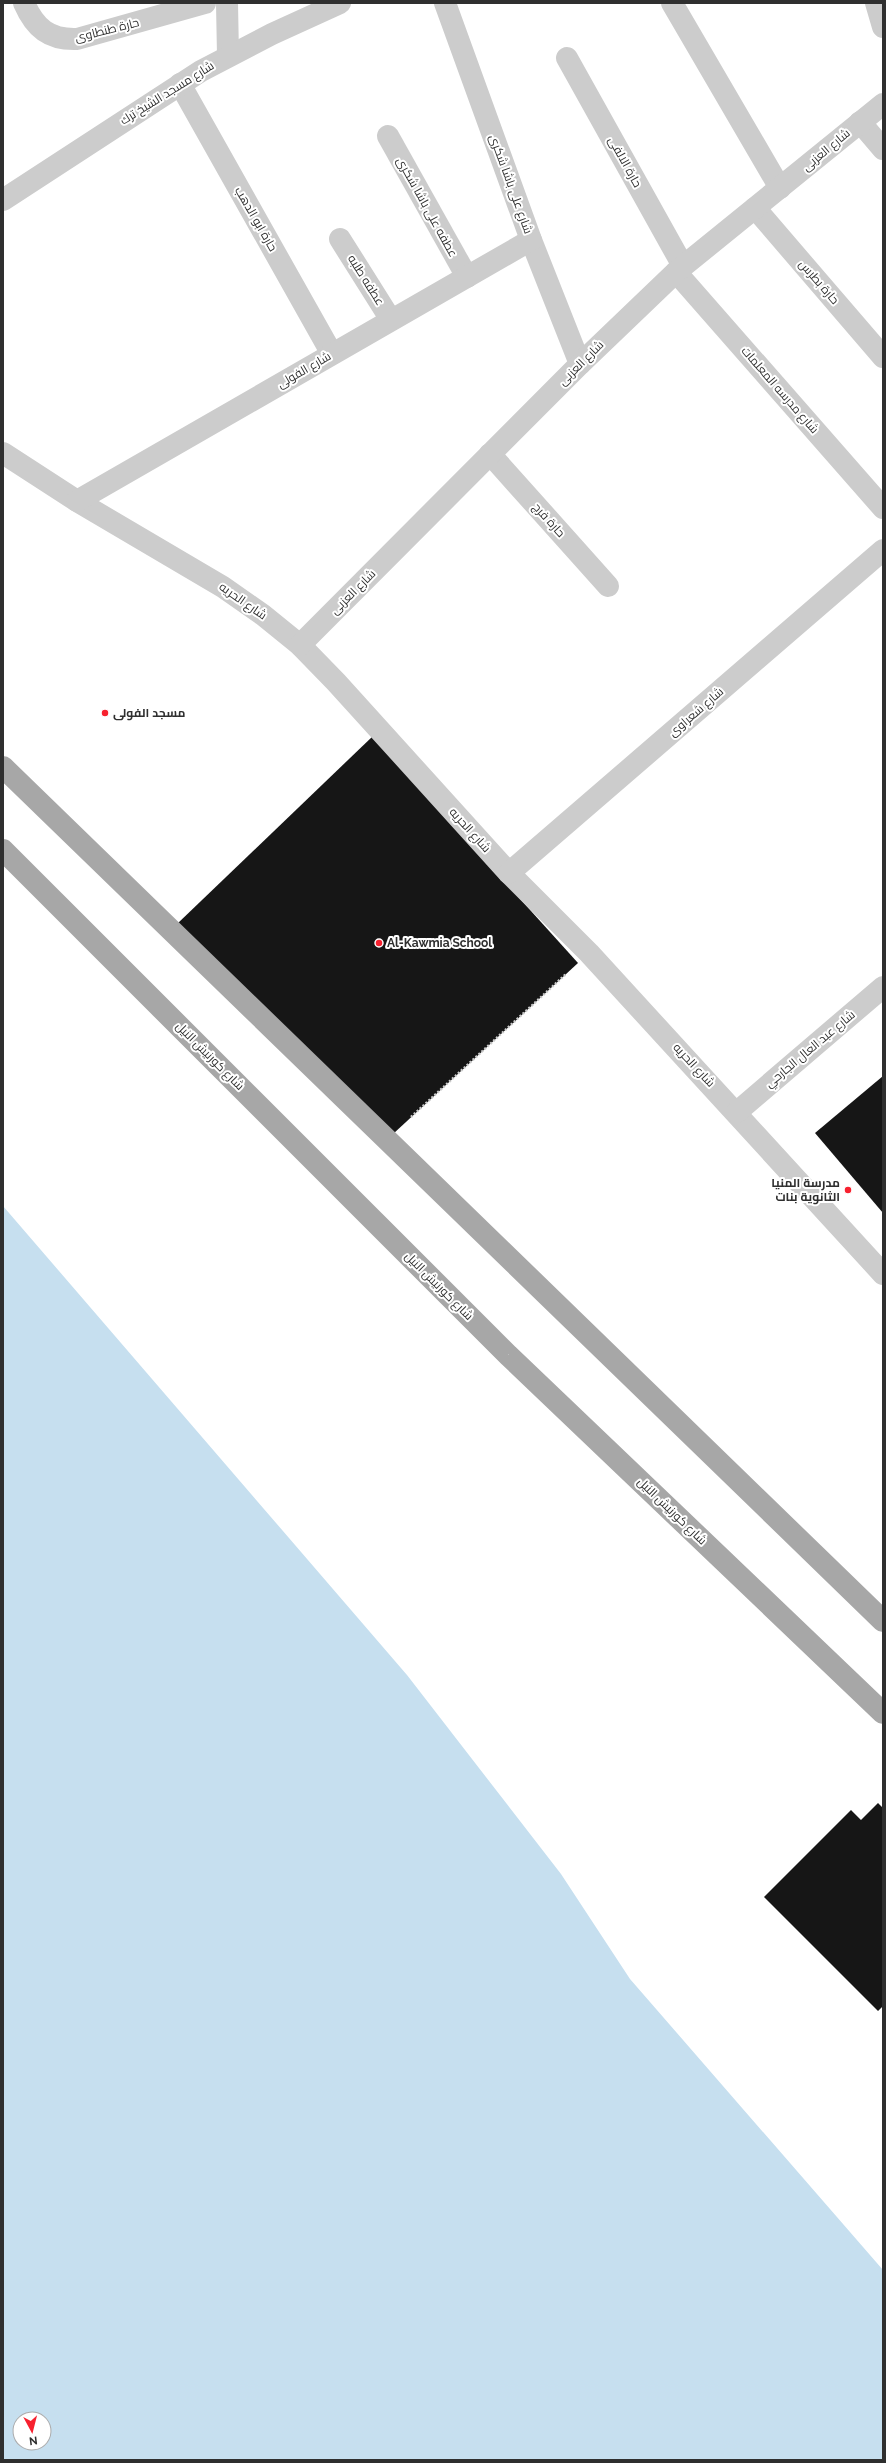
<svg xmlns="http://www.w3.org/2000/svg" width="886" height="2463" viewBox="0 0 886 2463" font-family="Raleway,Cairo,sans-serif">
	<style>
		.water { fill: #c6dfef; fill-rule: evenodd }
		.building { fill: #161616 }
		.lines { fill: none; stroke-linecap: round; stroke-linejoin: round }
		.path { stroke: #ccc; stroke-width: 2.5; stroke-dasharray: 2 2; stroke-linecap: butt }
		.street { stroke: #ccc; stroke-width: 22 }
		.primary { stroke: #a7a7a7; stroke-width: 22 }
		.poi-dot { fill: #f7212f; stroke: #fff; stroke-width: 1.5 }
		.labels { text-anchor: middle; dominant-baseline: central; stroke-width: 4; stroke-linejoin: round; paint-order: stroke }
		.street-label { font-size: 12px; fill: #2f2f2f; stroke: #fff }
		.poi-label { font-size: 12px; font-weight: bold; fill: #2f2f2f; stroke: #fff; text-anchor: start }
	</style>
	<rect width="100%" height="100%" fill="#fff"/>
	<path class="water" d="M 3,1206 L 407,1675 L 561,1874 L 630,1979 L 883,2270 L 883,2460 L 3,2460 ZM 20,2419 L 44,2419 L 44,2443 L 20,2443 Z"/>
	<g class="building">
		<polygon points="373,736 578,963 393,1134 177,924"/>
		<polygon points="883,1076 883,1213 815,1133"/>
		<polygon points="878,1803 883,1808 883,2006 878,2011 764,1897 851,1810 861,1820"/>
	</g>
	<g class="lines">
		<polyline class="path" points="411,1117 566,974"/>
		<g class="street">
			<path d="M 24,3 C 35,28 49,40 77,39 L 205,3"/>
			<polyline points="227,3 228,56"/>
			<polyline points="445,3 531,240 580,364"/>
			<polyline points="672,3 780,188"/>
			<polyline points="876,3 883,27"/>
			<polyline points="567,58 683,266"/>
			<polyline points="180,84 332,354"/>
			<polyline points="860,122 883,149"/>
			<polyline points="388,136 467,277"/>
			<polyline points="3,200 201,71 272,34 340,3"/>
			<polyline points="755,208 883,357"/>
			<polyline points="340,239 391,320"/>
			<polyline points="676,272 883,508"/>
			<polyline points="3,453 77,501 223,587 263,615 300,645 336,682 509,873 589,953 883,1274"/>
			<polyline points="490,454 608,586"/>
			<polyline points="77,501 531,240"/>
			<polyline points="300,645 580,364 676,272 883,104"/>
			<polyline points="509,873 883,550"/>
			<polyline points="737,1112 883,987"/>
		</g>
		<g class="primary">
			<polyline points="3,767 883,1621"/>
			<polyline points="3,850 508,1355 883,1713"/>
		</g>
	</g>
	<g class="poi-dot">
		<circle cx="105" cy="713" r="4"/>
		<circle cx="379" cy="943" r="4"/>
		<circle cx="848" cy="1190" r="4"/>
	</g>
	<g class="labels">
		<g class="street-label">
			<text transform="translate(107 30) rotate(-14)">حارة طنطاوى</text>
			<text transform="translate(167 93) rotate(-32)">شارع مسجد الشيخ ترك</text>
			<text transform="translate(826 150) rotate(-40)">شارع العزبى</text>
			<text transform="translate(625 162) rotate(61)">حارة الالفى</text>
			<text transform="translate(511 184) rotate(70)">شارع على باشا شكرى</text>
			<text transform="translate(427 207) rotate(61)">عطفه على باشا شكرى</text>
			<text transform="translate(256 219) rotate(60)">حارة ابو الدهب</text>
			<text transform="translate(366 280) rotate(58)">عطفه طلبه</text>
			<text transform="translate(819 282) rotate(49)">حارة بطرس</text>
			<text transform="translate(581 363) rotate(-45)">شارع العزبى</text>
			<text transform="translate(304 370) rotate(-30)">شارع الفولى</text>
			<text transform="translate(780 390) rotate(49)">شارع مدرسه المعلمات</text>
			<text transform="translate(549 520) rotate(48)">حارة فرج</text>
			<text transform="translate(353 592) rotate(-45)">شارع العزبى</text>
			<text transform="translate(243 601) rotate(35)">شارع الحريه</text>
			<text transform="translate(696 712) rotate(-41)">شارع شعراوى</text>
			<text transform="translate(470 830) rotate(48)">شارع الحريه</text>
			<text transform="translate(810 1049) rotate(-40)">شارع عبد العال الجارحي</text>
			<text transform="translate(210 1056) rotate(45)">شارع كورنيش النيل</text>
			<text transform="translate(694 1065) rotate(47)">شارع الحريه</text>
			<text transform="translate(439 1286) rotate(45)">شارع كورنيش النيل</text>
			<text transform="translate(672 1511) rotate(44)">شارع كورنيش النيل</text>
		</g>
		<g class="poi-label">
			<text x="113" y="713">مسجد الفولى</text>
			<text x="387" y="943">Al-Kawmia School</text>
			<text x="840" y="1183" text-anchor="end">مدرسة المنيا<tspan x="840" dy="14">الثانوية بنات</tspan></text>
		</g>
	</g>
	<rect width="886" height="2463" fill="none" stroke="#2f2f2f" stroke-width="8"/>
	<g transform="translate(32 2431) rotate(173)"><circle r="19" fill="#ffffff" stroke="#acacac"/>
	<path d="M0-3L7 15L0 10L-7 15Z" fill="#f7212f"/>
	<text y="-6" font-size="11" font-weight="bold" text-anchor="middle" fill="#2f2f2f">N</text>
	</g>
</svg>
